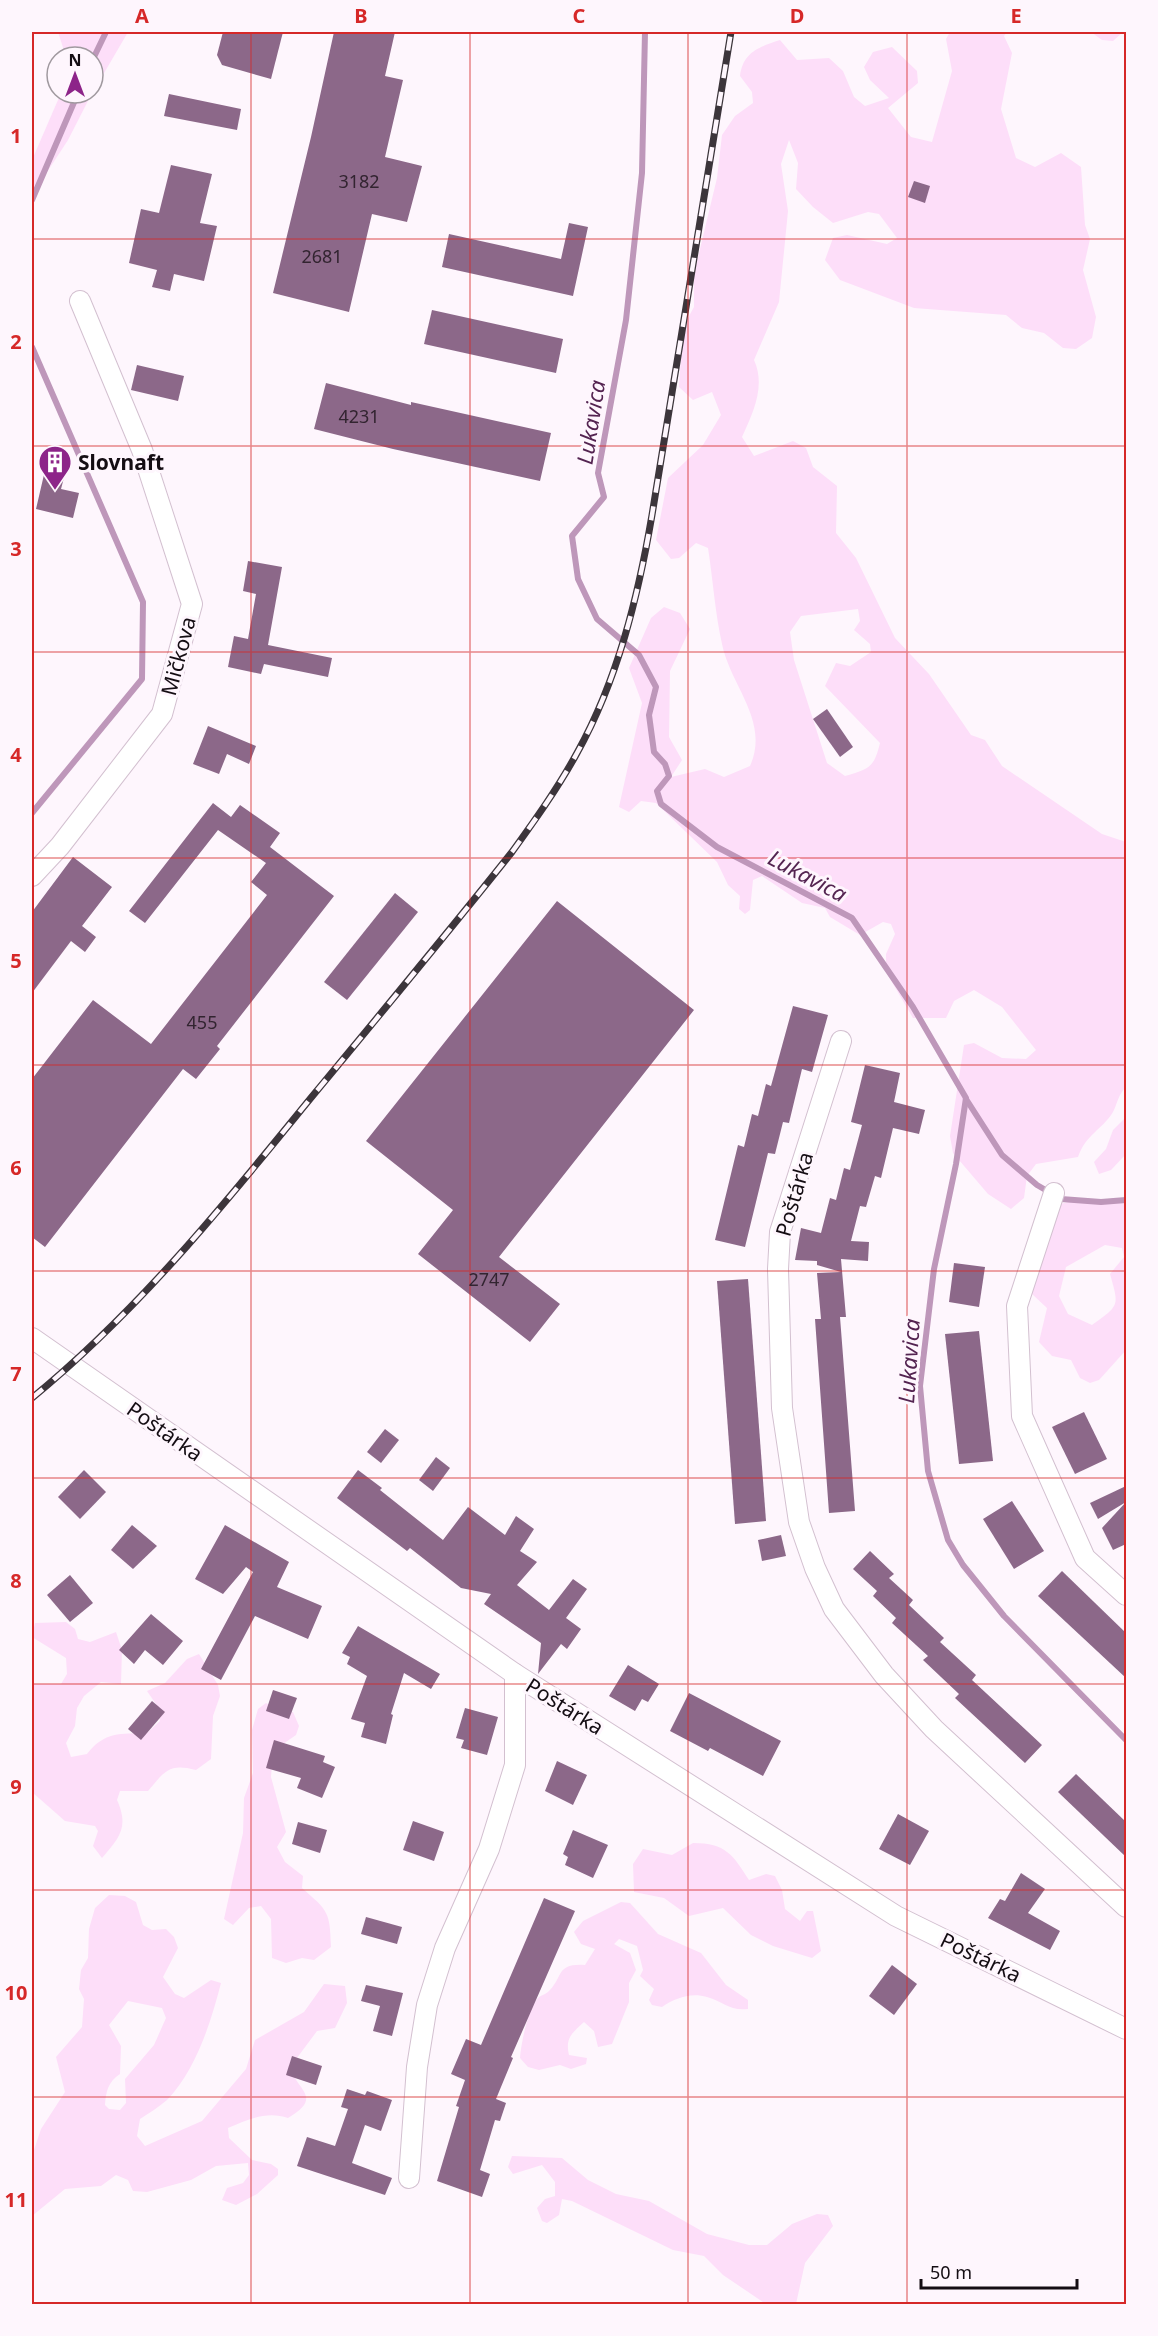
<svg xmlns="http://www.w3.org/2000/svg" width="1158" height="2336" viewBox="0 0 1158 2336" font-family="'Noto Sans',sans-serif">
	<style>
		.green { fill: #fddef9; fill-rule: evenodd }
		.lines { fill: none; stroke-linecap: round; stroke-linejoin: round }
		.stream { stroke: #be97ba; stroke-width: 6 }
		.building { fill: #8c6889 }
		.minor-casing { stroke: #d3c0d0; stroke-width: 22 }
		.minor { stroke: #fff; stroke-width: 20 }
		.rail-casing { stroke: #3c353b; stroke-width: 7 }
		.rail { stroke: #fef6fd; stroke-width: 4.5; stroke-dasharray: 14; stroke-linecap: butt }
		.grid { fill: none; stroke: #d62828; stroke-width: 1.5; stroke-opacity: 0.55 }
		.labels { text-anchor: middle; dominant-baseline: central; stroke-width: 6; stroke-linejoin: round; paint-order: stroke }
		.number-label { font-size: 18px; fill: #322430 }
		.poi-label { font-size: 21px; font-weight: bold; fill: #140d13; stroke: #fef6fd; text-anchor: start }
		.street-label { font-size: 21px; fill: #140d13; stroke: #fef6fd }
		.water-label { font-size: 22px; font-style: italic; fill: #542451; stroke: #fef6fd }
		.neatline { fill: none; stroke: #d62828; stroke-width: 2 }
		.grid-label { font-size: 20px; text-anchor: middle; font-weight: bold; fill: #d62828 }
	</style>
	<rect width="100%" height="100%" fill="#fef6fd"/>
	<g class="green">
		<polygon points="58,32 128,32 93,92 93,57 66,57"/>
		<path d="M 950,32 L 1007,32 L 1004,36 L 1012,53 L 1001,109 L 1016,158 L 1035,167 L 1061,153 L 1081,167 L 1085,225 L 1090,239 L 1083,270 L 1096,317 L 1092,338 L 1076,349 L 1063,348 L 1044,333 L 1022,328 L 1006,315 L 914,308 L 840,280 L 825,260 L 833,238 L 847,235 L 887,244 L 897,238 L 879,214 L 868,212 L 833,223 L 813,207 L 796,189 L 798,163 L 789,140 L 781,164 L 788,211 L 779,302 L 754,360 C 766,386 753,413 742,437 L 754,456 L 793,441 L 806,448 L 813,467 L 837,486 L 836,533 L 856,558 L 895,638 L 929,674 L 971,735 L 985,740 L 1002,766 L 1102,834 L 1126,842 L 1126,1087 C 1118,1095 1118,1102 1113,1112 C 1102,1130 1086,1134 1078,1157 L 1036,1164 L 1027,1176 L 1024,1198 L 1011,1209 L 988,1194 L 953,1153 L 950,1136 L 964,1045 L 974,1043 L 1002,1058 L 1026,1059 L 1036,1050 L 1002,1007 L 974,990 L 954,1001 L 946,1018 L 913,1018 L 886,972 L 886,954 L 895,934 L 891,924 L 883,922 L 860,935 L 830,917 L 825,908 L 802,903 L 762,876 L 753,880 L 750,910 L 745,914 L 739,909 L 740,896 L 728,885 L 717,862 L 656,803 L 641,801 L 629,812 L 619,807 L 642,703 L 629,668 L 651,618 L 664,607 L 680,613 L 690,629 L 670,671 L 669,737 L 682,760 L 671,777 L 705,769 L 724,777 L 750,766 C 770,721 731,687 722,644 C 715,613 713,580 708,548 L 696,543 L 679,558 L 671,559 L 656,540 L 668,478 L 703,445 L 721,415 L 712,392 L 693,400 L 679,387 L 683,327 L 694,307 L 694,274 L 717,178 L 722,135 L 735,116 L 753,103 L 752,92 L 740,76 C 743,52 759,47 780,40 L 797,60 L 829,58 L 843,71 L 854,97 L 865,106 L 889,98 L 870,80 L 864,67 L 873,52 L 892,47 L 917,71 L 918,83 L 888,108 L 911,137 L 932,142 L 952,71 L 946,39 ZM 858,609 L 860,621 L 854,630 L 870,644 L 871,652 L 850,666 L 836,663 L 825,686 L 880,743 C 874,768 869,769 845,776 L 827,763 L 794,660 L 790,632 L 801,616 Z"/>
		<polygon points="1091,32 1123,32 1113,41 1102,40"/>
		<polygon points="61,93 92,93 68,140 32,195 32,160"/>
		<polygon points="1126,1117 1126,1154 1111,1170 1099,1174 1094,1162 1106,1149 1113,1130"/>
		<path d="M 1081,1199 L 1126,1201 L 1126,1350 L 1099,1380 L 1090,1383 L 1080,1378 L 1071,1360 L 1052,1356 L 1039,1342 L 1047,1308 L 1031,1293 L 1052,1206 ZM 1105,1245 L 1122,1248 L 1124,1257 L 1110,1274 C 1119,1306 1120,1305 1092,1325 L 1068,1314 L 1059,1296 L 1066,1267 Z"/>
		<path d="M 66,1622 L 75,1629 L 78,1639 L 90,1642 L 116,1632 L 122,1650 L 121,1684 L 101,1682 L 84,1696 L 77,1708 L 75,1726 L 66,1743 L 71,1757 L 87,1754 C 105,1731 120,1734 147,1733 L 160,1721 L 158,1707 L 147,1691 L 165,1683 L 187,1659 L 199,1654 L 218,1685 L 220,1696 L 213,1716 L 211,1759 L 196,1770 C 169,1763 165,1771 148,1791 L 120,1791 L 117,1800 C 129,1827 120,1837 102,1858 L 93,1846 L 98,1831 L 95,1826 L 65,1821 L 32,1792 L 32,1684 L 61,1684 L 67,1674 L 66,1658 L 32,1637 L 35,1623 Z"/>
		<path d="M 266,1703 L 283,1713 L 293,1712 L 299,1726 L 296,1735 L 273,1751 L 271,1777 L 286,1832 L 277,1847 L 285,1862 L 303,1876 L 302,1888 C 328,1911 330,1911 331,1947 L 314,1960 L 302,1958 L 286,1963 L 272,1958 L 271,1919 L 261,1906 L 249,1908 L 233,1925 L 224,1919 L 243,1833 L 244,1798 L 253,1773 L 252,1730 L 258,1709 Z"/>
		<path d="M 693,1843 C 726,1843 733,1855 749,1880 L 766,1874 L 775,1876 L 782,1890 L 785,1909 L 800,1921 L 807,1911 L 813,1911 L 821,1951 L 812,1958 L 773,1946 L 751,1935 L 723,1908 L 689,1916 L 664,1898 L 634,1892 L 633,1864 L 643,1849 L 672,1855 Z"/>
		<path d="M 109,1895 L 125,1896 L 136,1902 L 143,1925 L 152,1930 L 166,1929 L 174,1937 L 178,1948 L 163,1977 L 175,1994 L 184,1998 L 211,1980 L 221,1983 C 211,2022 196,2070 167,2100 C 159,2107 149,2113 140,2119 L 137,2136 L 145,2146 L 202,2121 L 246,2069 L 255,2040 L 304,2012 L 324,1984 L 345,1986 L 347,2003 L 335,2028 L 317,2031 L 291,2066 C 293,2089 326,2096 288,2118 C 267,2111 249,2119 228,2128 L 229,2138 L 252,2160 L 271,2164 L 278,2169 L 278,2175 L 257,2194 L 236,2205 L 222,2200 L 227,2188 L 243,2183 L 249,2175 L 248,2163 L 216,2166 L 191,2180 L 147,2192 L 133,2191 L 128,2180 L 116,2175 L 101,2186 L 65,2189 L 32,2216 L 32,2156 L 41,2129 L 65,2092 L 56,2057 L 82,2027 L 84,1999 L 79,1989 L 81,1970 L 88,1958 L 89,1929 L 95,1908 ZM 128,2001 L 162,2008 L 166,2018 L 154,2045 L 125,2079 L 126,2103 L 120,2110 L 109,2109 L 105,2105 C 106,2091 108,2082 120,2074 L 121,2046 L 109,2025 Z"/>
		<path d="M 621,1902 L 630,1903 L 658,1934 L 701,1953 L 726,1985 L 748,2000 L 748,2009 C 729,2011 724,2002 707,1997 C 691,1992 675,1998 662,2007 L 652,2005 L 649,2000 L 654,1989 L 640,1976 L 643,1970 L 637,1946 L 619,1939 L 614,1944 L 630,1953 L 636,1970 L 629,1983 L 629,2002 L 612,2044 L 598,2047 L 594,2031 L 584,2022 C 572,2033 565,2038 569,2055 L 587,2058 L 586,2064 L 571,2069 L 560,2065 L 539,2070 L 528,2067 L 520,2058 C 521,2044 528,2008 538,1998 C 541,1995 547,1994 550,1990 C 563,1977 556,1963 585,1965 L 595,1949 L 581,1944 L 574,1932 L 583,1921 Z"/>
		<polygon points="512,2156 562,2158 588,2180 616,2194 649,2201 707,2234 749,2245 767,2245 792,2224 817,2214 828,2215 833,2226 805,2263 796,2304 766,2304 723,2275 704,2256 673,2250 572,2201 562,2199 559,2215 547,2223 542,2221 537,2208 545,2199 555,2196 555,2182 542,2165 513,2174 508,2167"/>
	</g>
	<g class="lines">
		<g class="stream">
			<polyline points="645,32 642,173 626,320 598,473 604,497 572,536 578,579 597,619 639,655 656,687 649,715 654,752 665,764 669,776 657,791 661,804 717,847 852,918 913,1007 966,1098 956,1164 934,1269 920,1386 928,1471 948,1540 963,1565 1004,1616 1126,1740"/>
			<polyline points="93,59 106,32"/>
			<polyline points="32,200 78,93"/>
			<polyline points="32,347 143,602 142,679 32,813"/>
			<polyline points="966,1099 1002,1155 1037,1185 1061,1199 1101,1202 1126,1200"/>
		</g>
	</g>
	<g class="building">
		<polygon points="223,32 283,32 271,79 222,65 217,55"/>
		<polygon points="334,32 395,32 385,76 403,80 385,157 422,166 407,222 372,214 349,312 273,293 311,137"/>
		<polygon points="169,94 241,109 237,130 164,116"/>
		<polygon points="171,165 212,174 200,223 217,226 204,281 174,274 170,291 152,287 157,270 129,263 141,209 159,213"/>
		<polygon points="914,181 930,186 925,203 908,197"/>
		<polygon points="569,223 588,227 573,296 442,267 449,234 561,259"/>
		<polygon points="432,310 563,339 556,373 424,344"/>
		<polygon points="137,365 184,376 178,401 131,390"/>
		<polygon points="326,383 411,405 411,402 551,433 540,481 393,449 314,429"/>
		<polygon points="46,466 66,470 61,489 79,493 73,518 36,509"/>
		<polygon points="248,561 282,567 268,645 332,658 328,677 264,664 261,674 228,667 234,636 248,639 256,594 243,591"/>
		<polygon points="827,709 853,747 840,757 813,719"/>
		<polygon points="208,726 256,746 249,764 227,754 219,774 193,764"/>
		<polygon points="213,803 231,817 240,805 280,833 270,847 334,896 217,1046 220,1049 196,1079 183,1069 45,1247 32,1237 32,1079 93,1000 151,1044 267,895 251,882 266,863 218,830 145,923 129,911"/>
		<polygon points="73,857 112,887 82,926 96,937 85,952 71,941 32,993 32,912"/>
		<polygon points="395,893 418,912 347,1000 324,982"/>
		<polygon points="557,901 694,1010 499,1257 560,1304 530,1342 418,1254 453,1210 366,1141"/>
		<polygon points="793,1006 828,1015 812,1072 802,1069 789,1123 783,1122 775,1154 768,1153 745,1247 715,1240 738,1145 744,1147 752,1114 758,1116 766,1084 771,1086"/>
		<polygon points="865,1065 900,1073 894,1102 925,1110 919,1134 893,1128 881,1178 875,1176 866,1207 860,1206 851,1241 869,1242 868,1261 841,1259 846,1317 840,1317 855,1511 829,1513 815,1319 821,1319 817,1273 841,1272 817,1265 817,1261 795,1260 801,1228 821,1233 830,1198 836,1200 844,1168 850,1170 862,1125 851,1122"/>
		<polygon points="954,1263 985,1267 979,1307 949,1302"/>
		<polygon points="748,1279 766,1521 735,1524 717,1281"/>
		<polygon points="979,1331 993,1461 959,1464 945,1334"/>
		<polygon points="1084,1412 1107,1459 1075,1474 1052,1427"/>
		<polygon points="385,1429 399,1440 381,1463 367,1452"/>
		<polygon points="436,1457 450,1468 433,1491 419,1480"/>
		<polygon points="84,1470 106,1492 80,1519 58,1497"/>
		<polygon points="358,1470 382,1488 380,1490 443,1540 468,1507 505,1535 516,1516 534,1529 520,1551 537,1562 517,1585 549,1610 573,1579 587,1589 566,1618 581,1629 567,1649 561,1644 538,1674 541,1643 484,1604 491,1594 461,1588 410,1548 407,1551 337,1498"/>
		<polygon points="1126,1486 1126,1502 1098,1519 1090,1503"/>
		<polygon points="1012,1501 1044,1551 1014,1569 983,1519"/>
		<polygon points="1126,1502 1126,1544 1113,1550 1102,1528"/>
		<polygon points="132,1525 157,1546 133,1569 111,1550"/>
		<polygon points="225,1525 289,1562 277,1587 322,1606 308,1639 255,1616 221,1680 201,1669 253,1572 246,1567 223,1594 195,1579"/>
		<polygon points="781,1535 786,1556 762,1561 758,1540"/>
		<polygon points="870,1551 894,1574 889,1578 913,1600 909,1605 944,1638 940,1642 976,1675 972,1680 1042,1745 1025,1763 955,1698 959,1694 923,1660 928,1656 892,1623 896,1618 873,1596 877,1591 853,1569"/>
		<polygon points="1062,1571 1126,1633 1126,1678 1038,1596"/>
		<polygon points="70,1575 93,1603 70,1622 47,1595"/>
		<polygon points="151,1614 183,1641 163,1665 145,1650 134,1664 119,1650"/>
		<polygon points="358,1626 440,1674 431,1689 404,1673 391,1714 393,1715 386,1744 361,1737 365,1723 351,1719 367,1676 347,1664 350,1657 342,1653"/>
		<polygon points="628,1665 659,1684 648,1702 642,1699 635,1711 609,1696"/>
		<polygon points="273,1690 297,1698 289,1719 266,1711"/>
		<polygon points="689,1693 781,1741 763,1776 710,1748 708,1751 670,1731"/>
		<polygon points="152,1701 165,1712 141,1740 128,1729"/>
		<polygon points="465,1708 498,1717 487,1755 461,1748 464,1740 456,1738"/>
		<polygon points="274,1740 325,1756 323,1762 335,1767 322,1798 297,1788 301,1778 266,1768"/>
		<polygon points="557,1761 587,1775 573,1805 545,1791"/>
		<polygon points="1076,1774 1126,1822 1126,1857 1058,1792"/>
		<polygon points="898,1814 929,1831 910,1865 879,1849"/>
		<polygon points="413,1821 444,1832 434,1861 403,1850"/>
		<polygon points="298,1822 327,1830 320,1853 292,1844"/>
		<polygon points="573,1830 608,1845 593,1878 565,1865 568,1857 563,1854"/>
		<polygon points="1021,1873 1045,1889 1028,1913 1060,1931 1050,1950 988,1918 1000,1899 1005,1901"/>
		<polygon points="544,1898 575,1911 511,2057 513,2058 496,2099 506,2103 500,2121 495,2120 480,2170 490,2174 482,2197 437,2181 459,2107 456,2106 465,2080 451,2074 466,2039 481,2045"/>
		<polygon points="366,1917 402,1927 397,1944 361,1934"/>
		<polygon points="892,1965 917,1984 894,2015 869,1996"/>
		<polygon points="366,1985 403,1993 392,2036 373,2031 380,2006 361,2001"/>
		<polygon points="292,2056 322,2066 316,2085 286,2075"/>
		<polygon points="347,2089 365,2095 367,2091 392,2100 381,2131 365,2125 352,2163 392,2178 385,2195 297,2166 307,2137 335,2146 348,2109 341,2107"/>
	</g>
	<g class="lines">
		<g class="minor-casing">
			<g id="minor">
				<polyline points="32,876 60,846 162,714 192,604 142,450 80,301"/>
				<polyline points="841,1041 780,1232 778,1269 782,1408 799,1522 815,1568 834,1609 884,1675 934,1729 1126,1907"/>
				<polyline points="1054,1193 1017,1306 1022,1416 1085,1558 1126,1595"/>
				<polyline points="32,1338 515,1674 896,1916 1126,2029"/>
				<polyline points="409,2178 417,2067 427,2005 445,1948 489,1849 515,1765 515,1674"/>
			</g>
		</g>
		<use href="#minor" class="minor"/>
		<g class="rail-casing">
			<path id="rail" d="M 32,1398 C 138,1311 224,1205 310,1099 C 378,1017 446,935 512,852 C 535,820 558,788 577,753 C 618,679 638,597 652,515 L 731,32"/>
		</g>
		<use href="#rail" class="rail"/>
	</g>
	<path class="grid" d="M 251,32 L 251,2304M 470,32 L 470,2304M 688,32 L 688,2304M 907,32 L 907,2304M 32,239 L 1126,239M 32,446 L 1126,446M 32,652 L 1126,652M 32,858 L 1126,858M 32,1065 L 1126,1065M 32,1271 L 1126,1271M 32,1478 L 1126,1478M 32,1684 L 1126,1684M 32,1890 L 1126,1890M 32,2097 L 1126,2097"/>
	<defs>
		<g id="building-pin" transform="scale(1.725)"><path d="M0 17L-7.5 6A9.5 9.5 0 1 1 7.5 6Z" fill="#8d2489" stroke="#fef6fd"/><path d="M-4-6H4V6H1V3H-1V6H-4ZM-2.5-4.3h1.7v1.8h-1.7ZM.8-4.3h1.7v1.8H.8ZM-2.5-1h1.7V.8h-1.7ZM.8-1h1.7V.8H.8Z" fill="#fff"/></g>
	</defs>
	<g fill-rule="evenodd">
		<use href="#building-pin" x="55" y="462"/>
	</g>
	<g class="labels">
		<g class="number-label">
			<text x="359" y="181">3182</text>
			<text x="322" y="256">2681</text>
			<text x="359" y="416">4231</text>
			<text x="202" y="1022">455</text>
			<text x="489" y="1279">2747</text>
		</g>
		<g class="poi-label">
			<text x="78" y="462">Slovnaft</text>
		</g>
		<g class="street-label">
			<text transform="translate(178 656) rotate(-75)">Mičkova</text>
			<text transform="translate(794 1194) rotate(-74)">Poštárka</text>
			<text transform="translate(165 1431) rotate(35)">Poštárka</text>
			<text transform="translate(565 1706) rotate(32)">Poštárka</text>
			<text transform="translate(981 1957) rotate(26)">Poštárka</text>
		</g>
		<g class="water-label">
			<text transform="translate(590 422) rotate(-81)">Lukavica</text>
			<text transform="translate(808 875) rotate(28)">Lukavica</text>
			<text transform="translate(908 1361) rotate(-86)">Lukavica</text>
		</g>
	</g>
	<rect width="1158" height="2336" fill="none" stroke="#fef6fd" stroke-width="66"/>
	<g transform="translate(75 75)"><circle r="28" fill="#fef6fd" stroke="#a0999f" stroke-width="1.5"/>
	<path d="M0-4.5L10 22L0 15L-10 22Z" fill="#8d2489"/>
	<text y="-9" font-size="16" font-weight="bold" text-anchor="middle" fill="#140d13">N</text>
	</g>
	<path d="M921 2279v9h156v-9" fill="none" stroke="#140d13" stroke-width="3"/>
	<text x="930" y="2279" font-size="18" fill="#140d13" stroke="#fef6fd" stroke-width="4.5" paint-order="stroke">50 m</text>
	<rect x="33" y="33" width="1092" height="2270" class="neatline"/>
	<g class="grid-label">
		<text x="142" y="23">A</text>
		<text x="361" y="23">B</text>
		<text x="579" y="23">C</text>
		<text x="797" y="23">D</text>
		<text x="1016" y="23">E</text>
		<text x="16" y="143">1</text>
		<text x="16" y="349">2</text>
		<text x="16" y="556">3</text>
		<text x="16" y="762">4</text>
		<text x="16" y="968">5</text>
		<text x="16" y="1175">6</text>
		<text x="16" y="1381">7</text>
		<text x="16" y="1588">8</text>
		<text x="16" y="1794">9</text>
		<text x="16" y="2000">10</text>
		<text x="16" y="2207">11</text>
	</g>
</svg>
